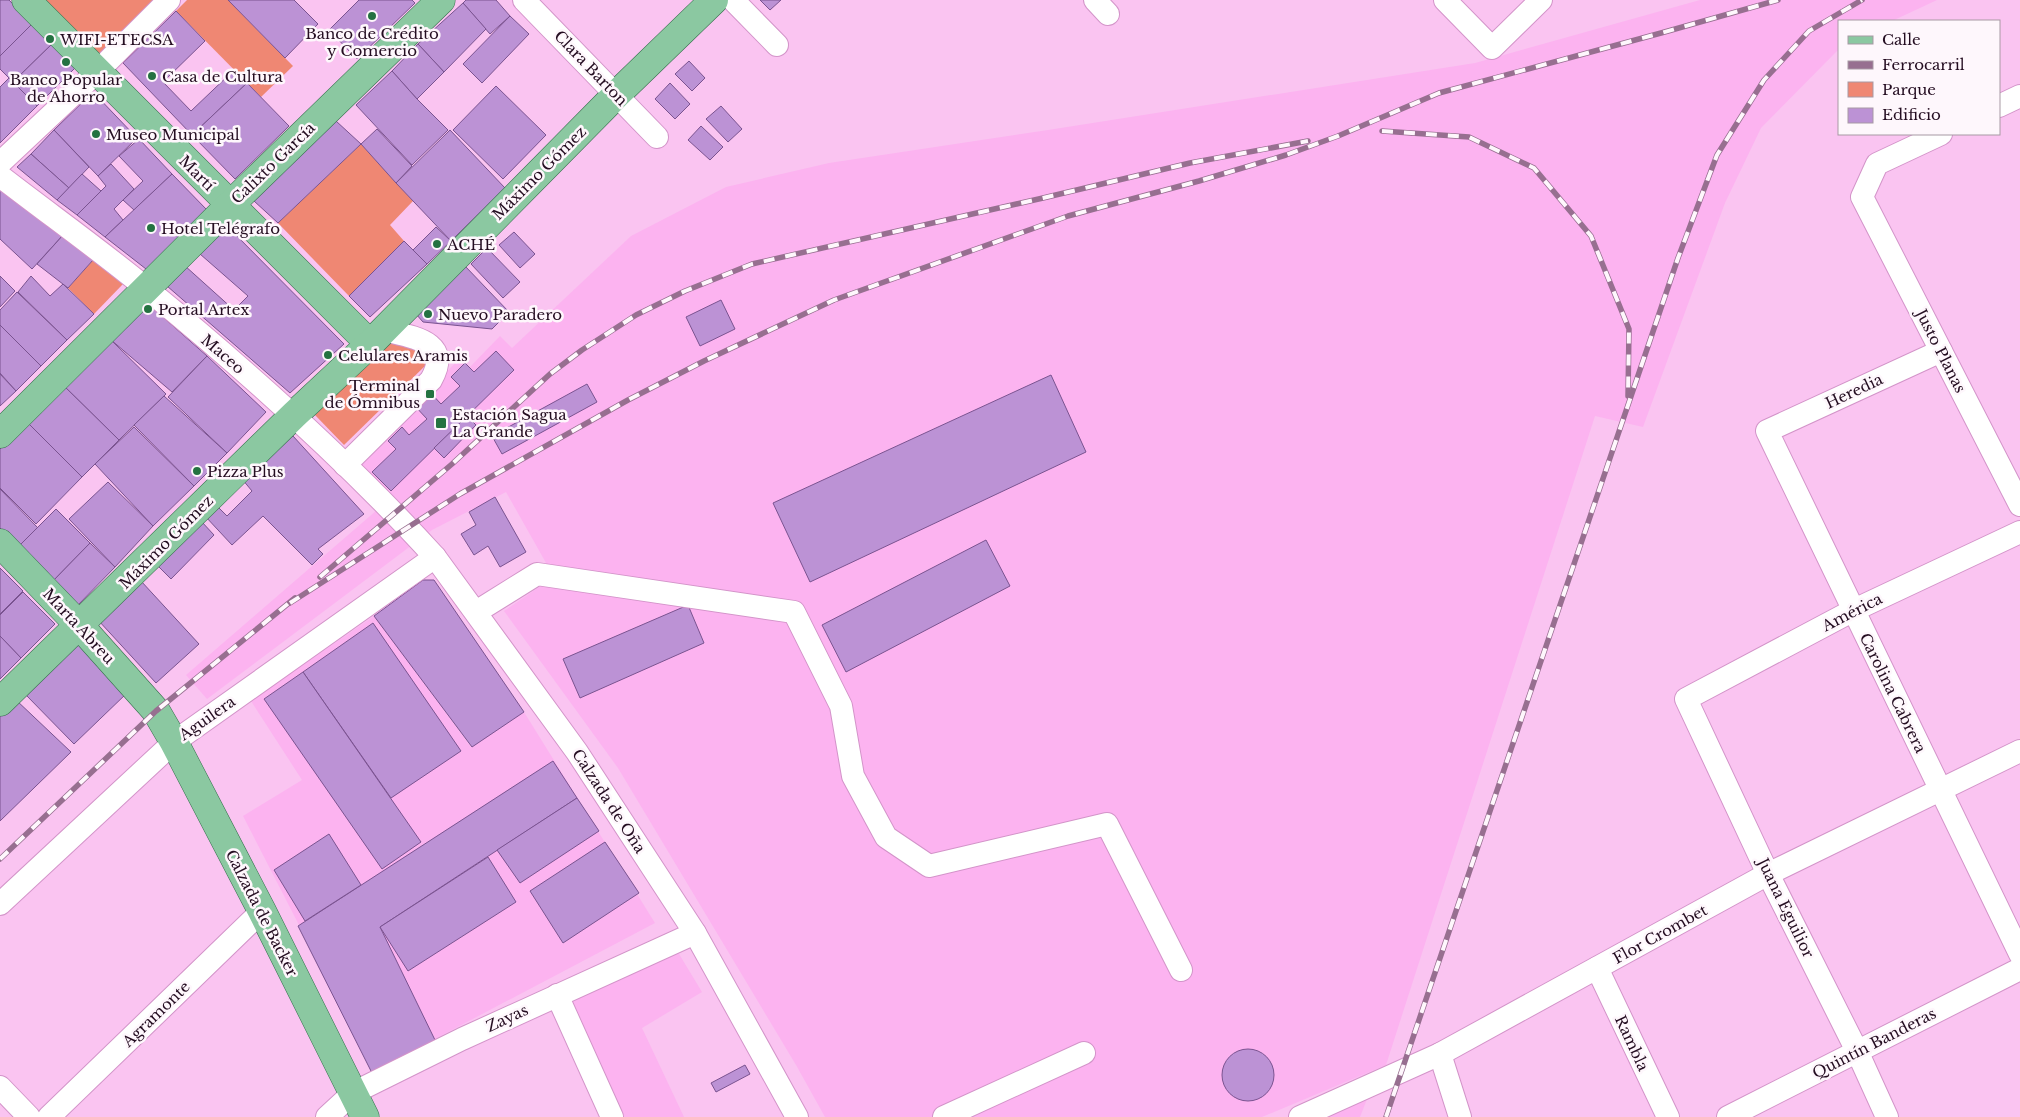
<svg xmlns="http://www.w3.org/2000/svg" width="2020" height="1117" viewBox="0 0 2020 1117" font-family="'Libre Baskerville',serif">
	<style>
		.built { fill: #fcb3f0 }
		.green { fill: #ef8773 }
		.building { fill: #bc92d5; stroke: #7a5390 }
		.lines { fill: none; stroke-linecap: round; stroke-linejoin: round }
		.minor-casing { stroke: #d394c9; stroke-width: 24 }
		.major-casing { stroke: #356f4c; stroke-width: 29 }
		.minor { stroke: #fff; stroke-width: 22 }
		.major { stroke: #8bc8a1; stroke-width: 28 }
		.rail-casing { stroke: #976f90; stroke-width: 5.5 }
		.rail { stroke: #fef7fc; stroke-width: 4; stroke-dasharray: 11; stroke-linecap: butt }
		.poi-dot { fill: #247241; stroke: #fef7fc; stroke-width: 2 }
		.labels { text-anchor: middle; dominant-baseline: central; stroke-width: 5; stroke-linejoin: round; paint-order: stroke }
		.poi-label { font-size: 15px; fill: #240d21; stroke: #fef7fc; text-anchor: start }
		.street-label { font-size: 15px; fill: #240d21; stroke: #fef7fc }
	</style>
	<rect width="100%" height="100%" fill="#fac4f1"/>
	<g class="built">
		<polygon points="1700,0 1937,0 1892,21 1839,21 1839,49 1761,128 1725,203 1643,427 1595,416 1386,1065 1262,1117 825,1117 796,1065 618,768 504,611 554,577 506,492 432,530 207,699 186,675 392,497 358,462 460,358 470,367 500,336 512,348 631,236 726,187 829,163 1048,130 1475,63"/>
		<polygon points="374,616 471,747 524,712 655,923 374,1071 243,816 302,780 251,701"/>
		<polygon points="676,949 702,992 642,1028 684,1117 624,1117 569,1001"/>
		<polygon points="1367,1099 1360,1117 1326,1117"/>
	</g>
	<g class="green">
		<polygon points="45,0 155,0 100,55"/>
		<polygon points="187,0 228,0 293,66 261,97 176,11"/>
		<polygon points="361,144 413,201 390,225 404,241 349,296 278,223"/>
		<polygon points="93,260 123,284 94,314 68,288"/>
		<path d="M 392,340 C 411,343 417,347 427,364 L 344,445 L 315,415 Z"/>
	</g>
	<g class="building">
		<polygon points="0,0 9,0 32,24 0,56"/>
		<polygon points="228,0 294,0 318,24 285,58"/>
		<polygon points="359,0 412,0 415,3 357,59 329,30"/>
		<polygon points="466,0 496,0 510,16 490,34 463,3"/>
		<polygon points="760,0 781,0 770,10"/>
		<polygon points="463,3 486,29 444,72 418,44"/>
		<polygon points="176,11 205,41 163,82 191,111 234,70 247,83 192,135 123,63"/>
		<polygon points="510,16 529,34 482,83 463,64"/>
		<polygon points="32,24 53,43 13,82 0,69 0,56"/>
		<polygon points="53,43 76,67 37,106 13,82"/>
		<polygon points="418,44 444,72 417,99 392,71"/>
		<polygon points="689,61 705,78 692,91 675,74"/>
		<polygon points="392,71 417,99 448,130 412,165 356,105"/>
		<polygon points="9,78 37,106 0,143 0,87"/>
		<polygon points="247,83 289,126 235,179 192,135"/>
		<polygon points="670,83 690,104 675,119 655,99"/>
		<polygon points="496,86 546,135 503,179 453,130"/>
		<polygon points="93,92 137,138 98,176 54,130"/>
		<polygon points="721,106 742,129 728,142 706,119"/>
		<polygon points="336,121 361,144 278,223 254,201"/>
		<polygon points="701,126 723,147 710,160 688,140"/>
		<polygon points="377,129 412,166 396,183 361,144"/>
		<polygon points="54,130 89,167 69,188 31,154"/>
		<polygon points="450,130 505,188 451,241 396,183"/>
		<polygon points="139,139 172,174 134,210 123,200 143,181 119,156"/>
		<polygon points="31,154 69,188 57,200 17,167"/>
		<polygon points="111,164 134,189 114,209 123,220 105,237 77,215 106,186 98,176"/>
		<polygon points="82,174 101,191 77,215 57,200"/>
		<polygon points="172,174 207,210 146,269 105,237"/>
		<polygon points="0,185 64,234 32,269 0,239"/>
		<polygon points="226,225 344,344 290,393 167,286 184,265 234,310 248,296 200,254"/>
		<polygon points="436,227 451,241 427,264 413,250"/>
		<polygon points="514,232 535,254 520,268 499,245"/>
		<polygon points="64,234 93,260 68,288 37,264"/>
		<polygon points="404,241 427,264 370,317 349,296"/>
		<polygon points="487,248 520,282 503,298 471,264"/>
		<polygon points="465,266 509,312 492,329 423,322 416,314"/>
		<polygon points="0,276 15,291 0,307"/>
		<polygon points="31,276 50,296 63,284 94,314 67,340 18,292"/>
		<polygon points="17,292 67,340 41,366 0,325 0,310"/>
		<polygon points="721,300 735,329 700,346 686,317"/>
		<polygon points="146,302 207,356 172,392 110,339"/>
		<polygon points="0,325 41,366 16,391 0,373"/>
		<polygon points="110,339 166,394 119,440 63,385"/>
		<polygon points="496,351 514,370 391,491 372,472 396,449 388,441 402,427 409,435 427,419 414,405 429,391 441,404 460,386 451,377 465,363 474,372"/>
		<polygon points="207,356 266,412 227,453 168,397"/>
		<polygon points="0,374 16,391 0,406"/>
		<polygon points="1051,375 1086,452 810,582 773,503"/>
		<polygon points="587,384 597,402 502,454 492,436"/>
		<polygon points="63,385 119,440 82,477 27,422"/>
		<polygon points="164,396 227,453 194,486 134,425"/>
		<polygon points="467,416 476,425 444,458 434,448"/>
		<polygon points="27,422 82,477 36,524 0,488 0,449"/>
		<polygon points="134,427 194,486 153,526 95,464"/>
		<polygon points="293,436 364,514 318,549 323,554 312,565 263,516 232,545 205,516 216,505 227,516 252,491 242,479 283,437"/>
		<polygon points="108,482 153,526 115,567 69,519"/>
		<polygon points="0,489 38,528 18,547 0,528"/>
		<polygon points="495,497 526,552 500,567 488,546 474,555 461,534 476,525 469,512"/>
		<polygon points="56,509 90,543 53,581 18,547"/>
		<polygon points="201,521 214,535 171,579 157,565"/>
		<polygon points="986,540 1010,586 846,672 822,625"/>
		<polygon points="90,543 115,567 77,606 53,581"/>
		<polygon points="0,568 23,591 0,614"/>
		<polygon points="423,580 434,580 524,712 472,747 374,616"/>
		<polygon points="141,581 199,644 156,683 98,620"/>
		<polygon points="23,592 55,624 21,658 0,636 0,615"/>
		<polygon points="688,605 704,643 580,698 563,659"/>
		<polygon points="373,623 461,751 391,798 303,672"/>
		<polygon points="0,636 21,658 0,679"/>
		<polygon points="78,644 127,693 74,744 26,695"/>
		<polygon points="303,672 421,842 382,869 264,699"/>
		<polygon points="15,699 71,752 0,821 0,713"/>
		<polygon points="553,761 577,798 380,927 435,1040 372,1073 298,926"/>
		<polygon points="577,798 599,831 520,883 497,850"/>
		<polygon points="329,834 361,885 305,921 274,870"/>
		<polygon points="605,842 639,893 563,943 530,891"/>
		<polygon points="488,857 516,902 408,971 380,927"/>
		<circle cx="1248" cy="1075" r="26"/>
		<polygon points="745,1065 750,1074 716,1092 711,1083"/>
	</g>
	<g class="lines">
		<g class="minor-casing">
			<g id="minor">
				<polyline points="524,0 657,137"/>
				<polyline points="733,0 777,45"/>
				<polyline points="1095,0 1108,14"/>
				<polyline points="1445,0 1492,48 1541,0"/>
				<polyline points="1999,106 2020,96"/>
				<polyline points="1941,134 1877,164 1862,197 2020,505"/>
				<polyline points="0,163 97,72 169,0"/>
				<path d="M 0,176 C 49,214 100,250 147,289 C 248,372 347,460 435,557 L 577,752 L 695,933 L 797,1117"/>
				<polyline points="1941,351 1767,431 2020,954"/>
				<path d="M 345,465 L 431,380 C 453,341 412,337 384,330"/>
				<polyline points="476,612 537,574 794,612 841,706 853,776 886,837 929,866 1107,824 1181,970"/>
				<polyline points="0,904 174,742 435,557"/>
				<polyline points="1597,968 1668,1117"/>
				<polyline points="557,995 612,1117"/>
				<polyline points="1440,1054 1460,1117"/>
				<polyline points="0,1087 29,1117"/>
				<polyline points="49,1117 262,911"/>
				<polyline points="327,1117 353,1093 462,1039 695,933"/>
				<polyline points="944,1117 1084,1053"/>
				<polyline points="1300,1117 1440,1054 1768,874 2020,751"/>
				<polyline points="1728,1117 2020,969"/>
				<polyline points="1887,1117 1857,1051 1768,874 1686,699 1852,611 2020,532"/>
			</g>
		</g>
		<g class="major-casing">
			<g id="major">
				<polyline points="26,0 370,344"/>
				<polyline points="0,434 230,205 441,0"/>
				<polyline points="0,543 80,626 156,711 174,742 262,911 365,1117"/>
				<polyline points="0,702 294,415 370,344 617,94 714,0"/>
			</g>
		</g>
		<use href="#minor" class="minor"/>
		<use href="#major" class="major"/>
		<g class="rail-casing">
			<g id="rail">
				<polyline points="1382,131 1469,137 1534,168 1591,236 1629,329 1628,396"/>
				<polyline points="320,577 452,464 550,374 582,350 636,315 685,291 752,264 1043,198 1190,163 1308,141"/>
				<polyline points="290,603 460,494 628,400 704,361 834,300 1068,216 1199,181 1286,155 1338,136 1439,93 1661,33 1778,0"/>
				<polyline points="0,859 156,711 295,598"/>
				<polyline points="1386,1117 1678,258 1717,155 1764,80 1809,31 1862,0"/>
			</g>
		</g>
		<use href="#rail" class="rail"/>
	</g>
	<g class="poi-dot">
		<circle cx="372" cy="16" r="5"/>
		<circle cx="50" cy="39" r="5"/>
		<circle cx="66" cy="62" r="5"/>
		<circle cx="152" cy="76" r="5"/>
		<circle cx="96" cy="134" r="5"/>
		<circle cx="151" cy="228" r="5"/>
		<circle cx="437" cy="244" r="5"/>
		<circle cx="148" cy="309" r="5"/>
		<circle cx="428" cy="314" r="5"/>
		<circle cx="328" cy="355" r="5"/>
		<rect x="425" y="389" width="10" height="10" rx="2.5"/>
		<rect x="435" y="417" width="12" height="12" rx="2.5"/>
		<circle cx="197" cy="471" r="5"/>
	</g>
	<g class="labels">
		<g class="poi-label">
			<text x="372" y="33" text-anchor="middle">Banco de Crédito<tspan x="372" dy="17">y Comercio</tspan></text>
			<text x="60" y="39">WIFI-ETECSA</text>
			<text x="162" y="76">Casa de Cultura</text>
			<text x="66" y="79" text-anchor="middle">Banco Popular<tspan x="66" dy="17">de Ahorro</tspan></text>
			<text x="106" y="134">Museo Municipal</text>
			<text x="161" y="228">Hotel Telégrafo</text>
			<text x="447" y="244">ACHÉ</text>
			<text x="158" y="309">Portal Artex</text>
			<text x="438" y="314">Nuevo Paradero</text>
			<text x="338" y="355">Celulares Aramis</text>
			<text x="420" y="385" text-anchor="end">Terminal<tspan x="420" dy="17">de Ómnibus</tspan></text>
			<text x="452" y="414">Estación Sagua<tspan x="452" dy="17">La Grande</tspan></text>
			<text x="207" y="471">Pizza Plus</text>
		</g>
		<g class="street-label">
			<text transform="translate(591 68) rotate(46)">Clara Barton</text>
			<text transform="translate(273 163) rotate(-44)">Calixto García</text>
			<text transform="translate(197 173) rotate(45)">Martí</text>
			<text transform="translate(539 173) rotate(-45)">Máximo Gómez</text>
			<text transform="translate(1941 351) rotate(63)">Justo Planas</text>
			<text transform="translate(223 354) rotate(41)">Maceo</text>
			<text transform="translate(1854 391) rotate(-25)">Heredia</text>
			<text transform="translate(166 542) rotate(-45)">Máximo Gómez</text>
			<text transform="translate(1852 612) rotate(-27)">América</text>
			<text transform="translate(79 626) rotate(47)">Marta Abreu</text>
			<text transform="translate(1893 693) rotate(64)">Carolina Cabrera</text>
			<text transform="translate(207 718) rotate(-35)">Aguilera</text>
			<text transform="translate(609 801) rotate(57)">Calzada de Oña</text>
			<text transform="translate(1786 908) rotate(64)">Juana Eguilior</text>
			<text transform="translate(262 913) rotate(63)">Calzada de Backer</text>
			<text transform="translate(1660 934) rotate(-29)">Flor Crombet</text>
			<text transform="translate(156 1014) rotate(-44)">Agramonte</text>
			<text transform="translate(507 1018) rotate(-25)">Zayas</text>
			<text transform="translate(1632 1043) rotate(65)">Rambla</text>
			<text transform="translate(1874 1043) rotate(-27)">Quintín Banderas</text>
		</g>
	</g>
	<rect x="1838" y="20" width="162" height="115" fill="#fef7fc" stroke="#a799a4"/>
	<rect x="1848" y="36" width="25" height="8" fill="#8bc8a1" stroke="#a799a4"/>
	<text x="1882" y="45" font-size="15" fill="#240d21">Calle</text>
	<rect x="1848" y="61" width="25" height="8" fill="#976f90" stroke="#a799a4"/>
	<text x="1882" y="70" font-size="15" fill="#240d21">Ferrocarril</text>
	<rect x="1848" y="82" width="25" height="15" fill="#ef8773" stroke="#a799a4"/>
	<text x="1882" y="95" font-size="15" fill="#240d21">Parque</text>
	<rect x="1848" y="108" width="25" height="15" fill="#bc92d5" stroke="#a799a4"/>
	<text x="1882" y="120" font-size="15" fill="#240d21">Edificio</text>
</svg>
